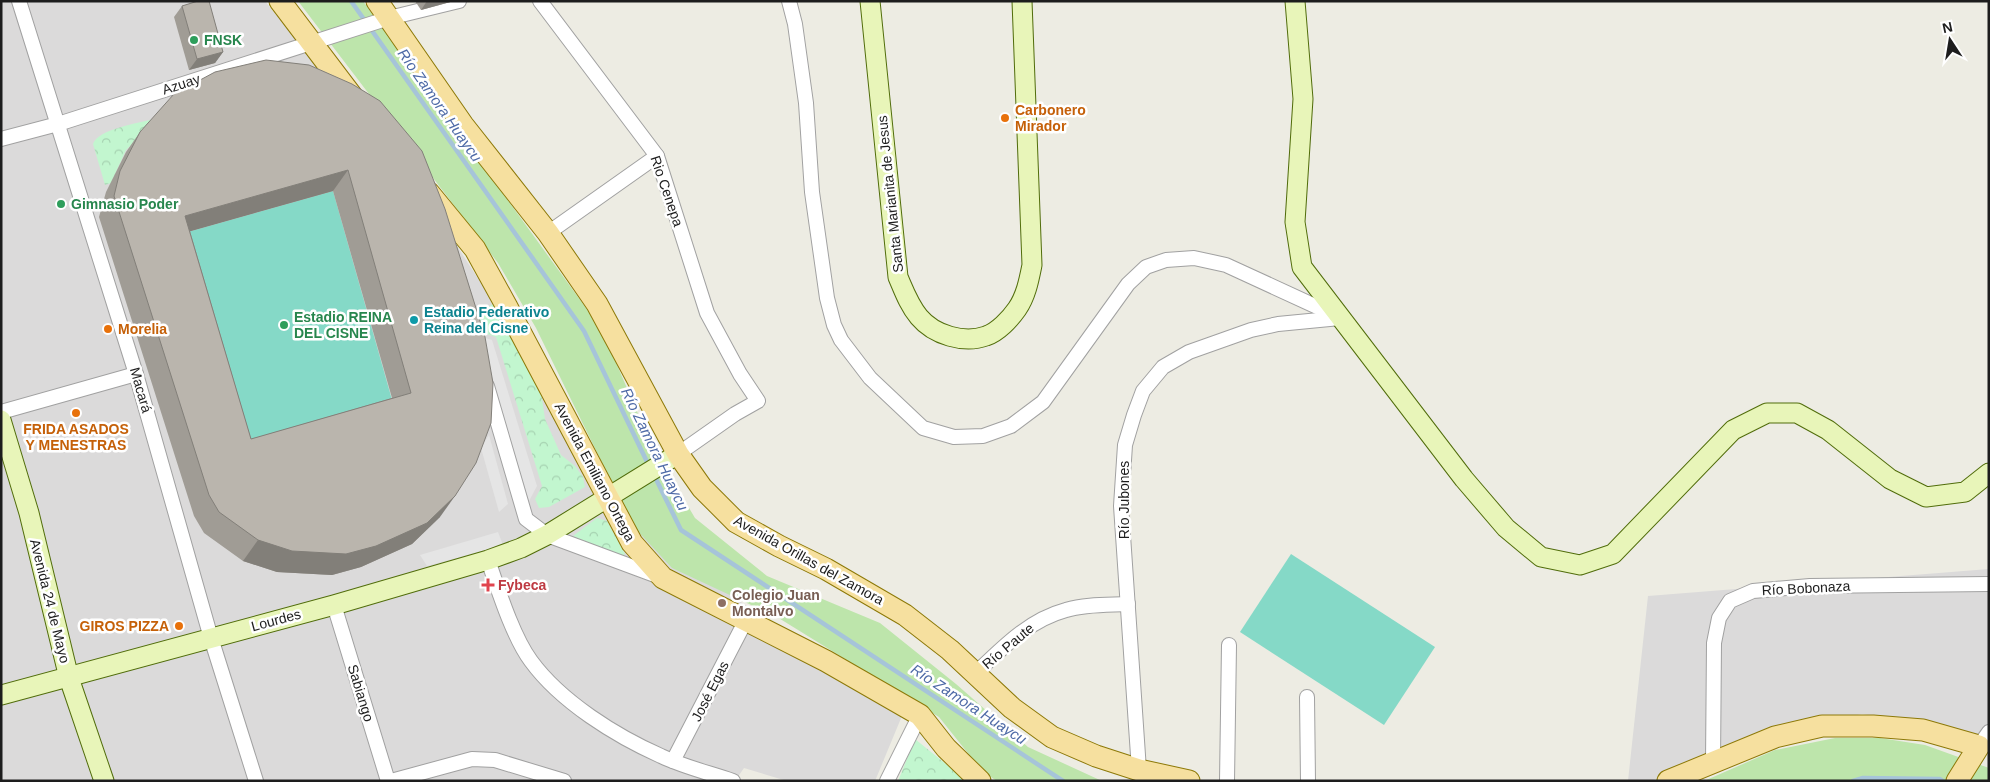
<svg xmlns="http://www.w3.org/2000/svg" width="1990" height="782" viewBox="0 0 1990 782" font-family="Helvetica,sans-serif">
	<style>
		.residential { fill: #dbdada }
		.grass { fill: #bde5ab }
		.park { fill: url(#park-crowns) }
		.pitch { fill: #85d9c7 }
		.parking { fill: #e5e5e5 }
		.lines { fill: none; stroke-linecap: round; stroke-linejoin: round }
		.stream { stroke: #a6c4d9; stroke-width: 4.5 }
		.street-casing { stroke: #a1a1a1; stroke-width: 16 }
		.secondary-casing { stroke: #516d0b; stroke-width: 21 }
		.primary-casing { stroke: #8d7908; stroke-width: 23 }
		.street { stroke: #fff; stroke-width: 14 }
		.secondary { stroke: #e8f5b9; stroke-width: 19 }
		.primary { stroke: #f6e09f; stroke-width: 21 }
		.wall { fill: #a09c95; fill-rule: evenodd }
		.shaded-wall { fill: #827f79 }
		.building { fill: #bab5ad; stroke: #827f79; fill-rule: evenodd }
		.leisure-dot { fill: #2e9e5b; stroke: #fff; stroke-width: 2 }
		.food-dot { fill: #e8710a; stroke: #fff; stroke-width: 2 }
		.culture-dot { fill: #0f9aa8; stroke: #fff; stroke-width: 2 }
		.health-dot { fill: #e0444e; stroke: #fff; stroke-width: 2 }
		.education-dot { fill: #8d6e63; stroke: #fff; stroke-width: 2 }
		.labels { text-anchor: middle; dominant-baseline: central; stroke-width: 5; stroke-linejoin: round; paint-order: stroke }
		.leisure-label { font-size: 14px; font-weight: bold; fill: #27864d; stroke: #fff; text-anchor: start }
		.street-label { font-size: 14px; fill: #1d1d1d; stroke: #fff }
		.food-label { font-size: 14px; font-weight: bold; fill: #c56008; stroke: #fff; text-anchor: start }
		.culture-label { font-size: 14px; font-weight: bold; fill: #0d838f; stroke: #fff; text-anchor: start }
		.health-label { font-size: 14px; font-weight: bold; fill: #be3a42; stroke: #fff; text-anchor: start }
		.education-label { font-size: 14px; font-weight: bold; fill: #785e54; stroke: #fff; text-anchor: start }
		.water-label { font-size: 15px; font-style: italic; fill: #4f6ba7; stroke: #fff }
	</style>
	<defs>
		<pattern id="park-crowns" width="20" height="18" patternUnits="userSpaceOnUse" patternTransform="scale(1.25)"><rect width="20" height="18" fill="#c2f6cf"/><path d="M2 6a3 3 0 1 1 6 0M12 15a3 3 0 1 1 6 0" fill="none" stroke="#a6d2b1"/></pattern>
	</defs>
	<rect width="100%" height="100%" fill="#edece3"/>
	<g class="residential">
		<polygon points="1,1 265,1 444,226 602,470 687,566 904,711 875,781 787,781 744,768 735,781 1,781"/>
		<polygon points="1989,569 1989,742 1967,732 1862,714 1756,735 1651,781 1628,781 1648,596"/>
	</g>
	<g class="grass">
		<polygon points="298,1 363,1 602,330 651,444 695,518 767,576 880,623 956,684 1028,747 1102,781 997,781 983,772 939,717 777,617 672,568 633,526 536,328 498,263"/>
		<polygon points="1835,738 1880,738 1925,745 1989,768 1989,781 1704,781 1775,750"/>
	</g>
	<g class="park">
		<path d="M 154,119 L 154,123 L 126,150 L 111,183 L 105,185 L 93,144 C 98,129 139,123 154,119 Z"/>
		<polygon points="495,303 541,392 545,419 561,455 575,466 583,477 585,487 549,507 539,508 535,499 542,486 496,337 481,332 475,314"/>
		<polygon points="597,518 607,521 625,554 620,558 573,536"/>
		<polygon points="915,739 967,781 898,781"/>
	</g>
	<g class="pitch">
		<polygon points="333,191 396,414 237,460 170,237"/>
		<polygon points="1291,554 1435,647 1384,725 1240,632"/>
	</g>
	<g class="parking">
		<polygon points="479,336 492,340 537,486 529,501"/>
		<polygon points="489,435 508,504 499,512 481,448"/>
		<polygon points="498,532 503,545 427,566 420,555"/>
	</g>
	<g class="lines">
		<g class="stream">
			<polyline points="351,1 584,331 649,466"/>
			<polyline points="654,475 681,530 1063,781"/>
			<polyline points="1853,781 1863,778 1940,779 1943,781"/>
		</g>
		<g class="street-casing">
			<g id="street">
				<polyline points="19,1 136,374 211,638 256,781"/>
				<polyline points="540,1 657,156 707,313 740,374 758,401 735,414 678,454"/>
				<polyline points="789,1 795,24 806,103 812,192 827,298 834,325 841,340 870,378 923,428 954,437 983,436 1011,426 1043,402 1128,284 1146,267 1166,260 1194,258 1226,265 1339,317"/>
				<polyline points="1,139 58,124 389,18 459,1"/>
				<polyline points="548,233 657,156"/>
				<polyline points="487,386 526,519 547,535 660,577"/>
				<polyline points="1,412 136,374"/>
				<path d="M 488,560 C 498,589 513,637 531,661 C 561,702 616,736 661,756 C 684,767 710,773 733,781"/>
				<polyline points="334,605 388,781"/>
				<path d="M 976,673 C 1003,647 1029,620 1066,610 C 1086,604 1107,605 1128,604"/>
				<polyline points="1307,697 1308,781"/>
				<polyline points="1979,746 1989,732"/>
				<polyline points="673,761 746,620"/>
				<polyline points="1713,762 1714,643 1719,618 1730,601 1753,591 1810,586 1989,584"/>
				<polyline points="1139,770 1121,506 1125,445 1134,415 1143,391 1163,367 1189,352 1251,330 1278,324 1340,318"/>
				<polyline points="391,781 472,759 495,760 564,781"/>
				<polyline points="887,781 920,715"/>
				<polyline points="1227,781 1229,645"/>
			</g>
		</g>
		<g class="secondary-casing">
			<g id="secondary">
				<path d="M 870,1 L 898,277 C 904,291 909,305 919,317 C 934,335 964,344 986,336 C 998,332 1010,319 1017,309 C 1026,296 1029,280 1032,265 L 1022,1"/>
				<polyline points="1295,1 1303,99 1295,222 1302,267 1464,479 1506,528 1541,557 1580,565 1613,554 1733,430 1767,413 1797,413 1828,430 1890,479 1926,497 1965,492 1989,473"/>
				<polyline points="1,420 29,513 69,678 104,781"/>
				<polyline points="1,695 334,605 488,560 521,548 547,535 678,454"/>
			</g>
		</g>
		<g class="primary-casing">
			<g id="primary">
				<polyline points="280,1 355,100"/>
				<polyline points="377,1 463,125 548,233 597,304 678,454 702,488 736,522 779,546 826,569 905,615 950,650 1012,708 1052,737 1096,756 1139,770 1189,781"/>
				<polyline points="429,193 475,249 507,307 632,543 663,578 826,661 920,715 946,748 980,781"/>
				<polyline points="1668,781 1775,737 1822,726 1873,726 1923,730 1979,746 1957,781"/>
			</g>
		</g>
		<use href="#street" class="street"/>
		<use href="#secondary" class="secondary"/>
		<use href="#primary" class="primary"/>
	</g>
	<g class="wall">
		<polygon points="415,1 454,1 421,10"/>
		<polygon points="182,6 223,52 215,63 189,70 174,17"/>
		<path d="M 352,84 L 440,517 L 412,544 L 361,567 L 332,575 L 277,572 L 243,561 L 204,533 L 194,516 L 99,217 L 106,192 L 126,152 L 140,132 ZM 333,191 L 392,398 L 251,439 L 190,231 Z"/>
	</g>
	<g class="shaded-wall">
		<polygon points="427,1 454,1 421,10"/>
		<polygon points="223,52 215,63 189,70 197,59"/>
		<polygon points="348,170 333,191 170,237 185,216"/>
		<polygon points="455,496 440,517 412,544 361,567 332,575 277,572 243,561 258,540"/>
	</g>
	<g class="building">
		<polygon points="198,1 209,1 223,52 197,59 182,6"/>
		<path d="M 266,60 L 309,65 L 352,84 L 380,101 L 422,151 L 445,209 L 485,337 L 493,383 L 491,423 L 476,463 L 455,496 L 427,523 L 376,546 L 346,554 L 292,551 L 258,540 L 219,512 L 209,495 L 114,196 L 120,171 L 140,132 L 174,94 L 215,72 ZM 348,170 L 411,393 L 251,439 L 185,216 Z"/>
	</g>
	<g class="leisure-dot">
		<circle cx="194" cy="40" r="5"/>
		<circle cx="61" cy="204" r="5"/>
		<circle cx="284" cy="325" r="5"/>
	</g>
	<g class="food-dot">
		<circle cx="1005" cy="118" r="5"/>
		<circle cx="108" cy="329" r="5"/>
		<circle cx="76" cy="413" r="5"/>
		<circle cx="179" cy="626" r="5"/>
	</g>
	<circle class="culture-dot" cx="414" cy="320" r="5"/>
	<path class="health-dot" d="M485.5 577.5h5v5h5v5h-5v5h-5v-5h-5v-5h5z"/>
	<circle class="education-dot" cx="722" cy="603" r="5"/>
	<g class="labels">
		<g class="leisure-label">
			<text x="204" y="40">FNSK</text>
			<text x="71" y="204">Gimnasio Poder</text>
			<text x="294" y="317">Estadio REINA<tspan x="294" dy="16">DEL CISNE</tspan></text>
		</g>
		<g class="street-label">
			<text transform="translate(181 84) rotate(-18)">Azuay</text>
			<text transform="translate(667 191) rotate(71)">Rio Cenepa</text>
			<text transform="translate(890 194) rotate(-96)">Santa Marianita de Jesus</text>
			<text transform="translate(141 390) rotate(74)">Macará</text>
			<text transform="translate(595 472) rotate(62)">Avenida Emiliano Ortega</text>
			<text transform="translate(1124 500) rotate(-90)">Río Jubones</text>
			<text transform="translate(809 560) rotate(29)">Avenida Orillas del Zamora</text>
			<text transform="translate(1806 588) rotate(-3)">Río Bobonaza</text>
			<text transform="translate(50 601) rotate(76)">Avenida 24 de Mayo</text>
			<text transform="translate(276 620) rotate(-15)">Lourdes</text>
			<text transform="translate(1008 646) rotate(-40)">Río Paute</text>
			<text transform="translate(710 691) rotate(-63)">José Egas</text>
			<text transform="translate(361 693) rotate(73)">Sabiango</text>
		</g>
		<g class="food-label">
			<text x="1015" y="110">Carbonero<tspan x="1015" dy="16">Mirador</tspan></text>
			<text x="118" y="329">Morelia</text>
			<text x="76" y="429" text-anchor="middle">FRIDA ASADOS<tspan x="76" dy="16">Y MENESTRAS</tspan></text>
			<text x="169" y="626" text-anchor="end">GIROS PIZZA</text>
		</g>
		<g class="culture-label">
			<text x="424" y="312">Estadio Federativo<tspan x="424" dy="16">Reina del Cisne</tspan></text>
		</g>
		<g class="health-label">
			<text x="498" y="585">Fybeca</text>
		</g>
		<g class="education-label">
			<text x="732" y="595">Colegio Juan<tspan x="732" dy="16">Montalvo</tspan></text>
		</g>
		<g class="water-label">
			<text transform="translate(440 105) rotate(55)">Río Zamora Huaycu</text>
			<text transform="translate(655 449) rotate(64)">Río Zamora Huaycu</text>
			<text transform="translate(969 704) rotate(33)">Río Zamora Huaycu</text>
		</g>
	</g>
	<rect width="1990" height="782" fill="none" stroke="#1d1d1d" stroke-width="5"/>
	<g transform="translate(1950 40) rotate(348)" stroke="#ffffff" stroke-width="4" paint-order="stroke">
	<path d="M0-4L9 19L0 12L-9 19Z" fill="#1d1d1d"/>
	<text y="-8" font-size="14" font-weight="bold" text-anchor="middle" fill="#1d1d1d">N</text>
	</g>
</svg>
